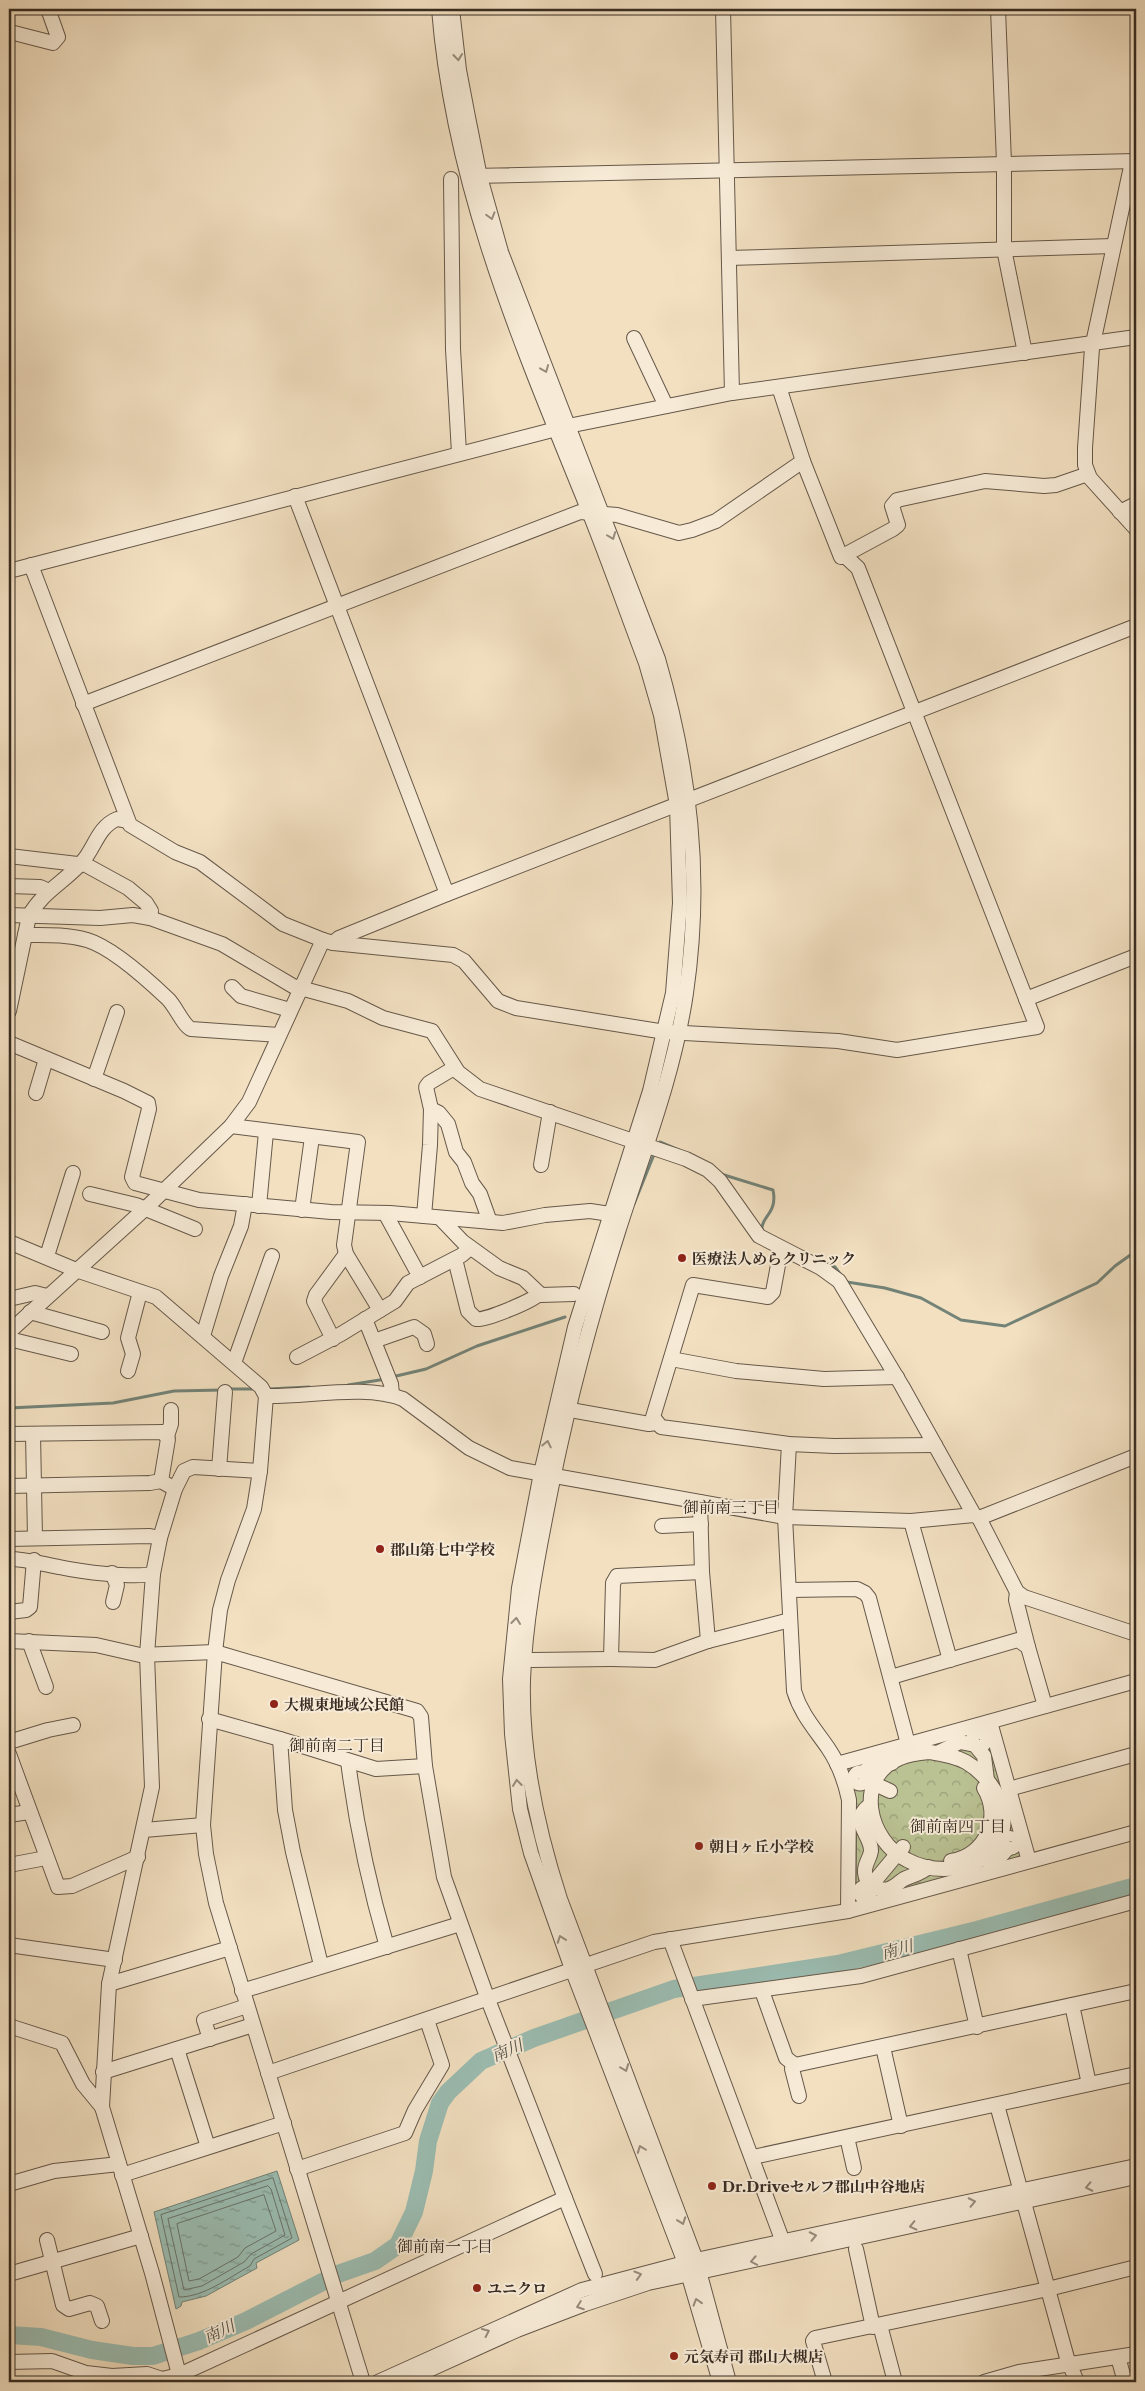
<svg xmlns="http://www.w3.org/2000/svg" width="1145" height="2391" viewBox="0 0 1145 2391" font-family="'Libre Caslon Text','Noto Serif JP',serif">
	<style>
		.park { fill: url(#park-crowns); stroke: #78765a }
		.water { fill: url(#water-ripples); stroke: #738378 }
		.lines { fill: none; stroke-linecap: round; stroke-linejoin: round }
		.shore { stroke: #69746a; stroke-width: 1 }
		.stream { stroke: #738378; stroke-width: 3 }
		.river { stroke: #9bbdb2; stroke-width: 18 }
		.minor-casing { stroke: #66584a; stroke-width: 16 }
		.minor { stroke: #f7ebd7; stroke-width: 14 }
		.oneway { stroke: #978b7c }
		.poi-dot { fill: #8f2418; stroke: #f7ebd7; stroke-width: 2 }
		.labels { text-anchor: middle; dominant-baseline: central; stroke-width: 4; stroke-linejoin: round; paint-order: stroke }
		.poi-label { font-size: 15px; font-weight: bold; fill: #372b22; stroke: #f7ebd7; text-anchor: start }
		.neighbourhood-label { font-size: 16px; fill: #372b22; stroke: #f7ebd7 }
		.water-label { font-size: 16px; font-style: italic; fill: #505046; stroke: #f7ebd7 }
	</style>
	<defs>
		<pattern id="park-crowns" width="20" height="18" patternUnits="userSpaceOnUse" patternTransform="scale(1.25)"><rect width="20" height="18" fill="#bac293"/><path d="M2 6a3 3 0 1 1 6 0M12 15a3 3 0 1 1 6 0" fill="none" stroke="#989e78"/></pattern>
		<pattern id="water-ripples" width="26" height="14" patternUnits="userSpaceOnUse" patternTransform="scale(1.25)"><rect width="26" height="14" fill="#9bbdb2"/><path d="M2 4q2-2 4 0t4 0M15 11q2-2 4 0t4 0" fill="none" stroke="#7f9a90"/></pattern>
	</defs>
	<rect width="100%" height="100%" fill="#f2e0c1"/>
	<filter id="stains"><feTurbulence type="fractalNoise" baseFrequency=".004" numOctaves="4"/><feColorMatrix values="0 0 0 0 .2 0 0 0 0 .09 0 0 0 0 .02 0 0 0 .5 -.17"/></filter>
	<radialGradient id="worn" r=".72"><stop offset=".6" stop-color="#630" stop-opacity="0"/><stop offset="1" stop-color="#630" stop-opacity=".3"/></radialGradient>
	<path class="park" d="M 984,1729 L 989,1734 L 1023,1859 L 856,1903 C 855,1865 861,1806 847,1771 L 849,1767 Z"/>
	<polygon class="water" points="277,2171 299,2240 256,2263 257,2268 206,2296 182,2302 181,2306 176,2309 154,2212"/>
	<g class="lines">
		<g class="shore">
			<path d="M 273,2178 L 292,2238 L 254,2259 L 250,2266 C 228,2278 204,2297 179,2297 L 161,2215 Z"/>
			<polygon points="268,2186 271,2189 285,2235 251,2254 244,2262 202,2286 184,2290 168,2219"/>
			<polygon points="264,2195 276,2231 245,2248 238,2257 199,2279 189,2281 177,2224"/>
		</g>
		<g class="stream">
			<polyline points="658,1146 660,1142 681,1151"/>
			<path d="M 721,1174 L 773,1190 C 778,1213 761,1217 762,1229"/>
			<polyline points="634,1204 655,1152"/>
			<polyline points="825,1263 835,1267 841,1275"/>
			<polyline points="845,1280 847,1282 885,1288 921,1298 961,1320 1005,1326 1097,1283 1115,1266 1136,1251"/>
			<polyline points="392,1377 426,1369 477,1346 565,1317"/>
			<polyline points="348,1385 386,1379"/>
			<polyline points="228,1389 257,1389"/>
			<polyline points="268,1389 309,1387"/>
			<polyline points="9,1408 113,1403 174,1391 222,1390"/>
			<polyline points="199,2341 201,2348"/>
		</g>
		<polyline class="river" points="9,2335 41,2337 92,2350 133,2356 153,2356 199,2341 246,2321 338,2274 375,2261 398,2245 414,2212 424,2171 428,2141 440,2103 448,2092 481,2061 534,2038 674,1989 838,1964 977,1930 1136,1886"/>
		<g class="minor-casing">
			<g id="minor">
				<path d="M 439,9 C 453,186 520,341 586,504 C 607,556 626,610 646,663 L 661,715 L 677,805 L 680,903 L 673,993 L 650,1091 L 575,1327 L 541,1473 L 519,1588 L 510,1679 L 512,1734 L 520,1809 L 531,1853 L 572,1969 L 685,2263 L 720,2382"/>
				<path d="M 452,9 L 459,70 L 468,117 L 480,177 L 501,252 L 658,659 C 690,770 703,877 686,993 C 674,1075 643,1153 618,1232 C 589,1323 565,1415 547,1509 C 536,1565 525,1623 523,1680 C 521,1755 537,1828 560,1899 L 696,2260 L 729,2382"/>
				<polyline points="723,9 732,393"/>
				<polyline points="998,9 1004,163 1004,249 1025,353"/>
				<polyline points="9,34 14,33 53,43 58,37 48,9"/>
				<polyline points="1132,162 1092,348 1085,448 1085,465 1090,478 1136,529"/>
				<polyline points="472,176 1136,161"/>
				<polyline points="451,179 453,349 459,453"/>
				<polyline points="729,258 1113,246"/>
				<polyline points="634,338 666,406"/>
				<polyline points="779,387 803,461 841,557 893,529 898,525 892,506 897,500 985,481 1044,486 1056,485 1088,474"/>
				<polyline points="295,496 447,894"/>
				<polyline points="1120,512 1136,504"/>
				<polyline points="31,565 130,825 175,852 200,862 283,924 323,940"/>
				<polyline points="9,571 568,426 732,393 1136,337"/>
				<polyline points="83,704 580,512 617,515 679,533 692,530 716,521 803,461"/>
				<polyline points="9,856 86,865 128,888 146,903 151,911 150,918"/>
				<polyline points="9,886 40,887 49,891"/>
				<polyline points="9,915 100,918 133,915 150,918 222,944 293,986 348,1001 383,1018 432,1031 458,1072 480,1089 686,1159 708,1170 720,1181 759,1236 821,1268 839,1281 902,1386 974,1515"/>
				<path d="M 25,935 C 46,935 66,934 87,940 C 111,947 149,981 168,999 C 176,1007 183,1025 191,1029 L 279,1035"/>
				<polyline points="333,943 453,955 464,961 498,1001 516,1008 665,1032 838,1041 897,1050 1037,1027 858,568 845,556"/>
				<polyline points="232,987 241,996 290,1010"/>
				<polyline points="1026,999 1136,956"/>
				<path d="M 9,1011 L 29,916 C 42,892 66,881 83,861 C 95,847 98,827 117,819 L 127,821"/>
				<polyline points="9,1043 124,1091 148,1103 149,1109 132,1177 135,1183 199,1200 331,1212 390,1213 503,1223 545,1215 590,1211 610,1214"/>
				<polyline points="94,1079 117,1012"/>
				<polyline points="36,1093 46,1059"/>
				<polyline points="431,1109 439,1113 448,1124 456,1152 464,1162 472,1183 480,1194 490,1222"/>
				<polyline points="231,1126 358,1142 344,1245 346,1254 380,1310"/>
				<polyline points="541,1165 550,1112"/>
				<polyline points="90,1194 136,1205 195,1229"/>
				<polyline points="259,1206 266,1132"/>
				<polyline points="302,1210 312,1137"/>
				<polyline points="385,1213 420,1277"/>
				<polyline points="424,1216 430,1145 431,1109 426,1087 429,1083 454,1068"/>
				<polyline points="440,1218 463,1242 499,1268 523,1278 541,1295 574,1294"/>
				<polyline points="9,1242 76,1270 156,1297 261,1387 266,1396 260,1471 254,1509 228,1580 220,1610 215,1652 203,1825 206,1854 216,1903 363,2382"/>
				<polyline points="781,1249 773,1292 768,1297 693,1285 653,1417 661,1427 789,1444 834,1446 935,1445"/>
				<polyline points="47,1256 73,1173"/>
				<path d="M 455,1259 L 468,1311 L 476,1319 C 485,1321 532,1301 539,1294"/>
				<polyline points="9,1299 35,1293 47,1296"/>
				<polyline points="30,1312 102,1332"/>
				<polyline points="365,1319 391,1384 392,1394"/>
				<polyline points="9,1332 148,1206 231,1126 249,1102 323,940 333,943 339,938 447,894 1136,626"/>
				<polyline points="203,1336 221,1276 241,1226 245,1204"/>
				<polyline points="9,1339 71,1354"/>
				<polyline points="333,1339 314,1301 316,1295 346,1254"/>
				<polyline points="374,1341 414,1327 424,1334 427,1344"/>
				<polyline points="297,1357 341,1334 395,1301 408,1283 462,1255 470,1248"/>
				<polyline points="671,1359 736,1371 824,1379 897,1377"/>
				<polyline points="234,1363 272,1256"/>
				<polyline points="128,1371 133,1354 128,1338 140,1292"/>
				<path d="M 266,1396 C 308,1397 366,1384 403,1399 L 469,1448 L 510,1468 L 785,1517 L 911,1521 L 974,1515 L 979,1518 L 1017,1592 L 1024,1597 L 1136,1634"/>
				<polyline points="576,1411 649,1424 656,1423"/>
				<polyline points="9,1434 163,1432 168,1439 161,1481 175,1489"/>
				<polyline points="33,1434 35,1538"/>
				<polyline points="167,1436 171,1424 171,1410"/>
				<path d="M 789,1444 L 785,1517 L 794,1691 C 801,1714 815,1729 828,1748 C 839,1764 845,1781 849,1800 L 848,1911"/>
				<polyline points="219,1469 225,1392"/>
				<polyline points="9,1486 150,1483 161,1481"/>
				<polyline points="700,1502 702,1572 708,1641"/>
				<polyline points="979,1518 1136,1456"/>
				<polyline points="911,1521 950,1660"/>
				<polyline points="662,1526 701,1524"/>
				<polyline points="9,1539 150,1536 160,1538"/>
				<path d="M 9,1559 C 27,1559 41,1564 59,1567 C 82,1572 131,1578 153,1574"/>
				<polyline points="702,1572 617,1576 613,1583 611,1659 655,1660 708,1641 790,1620"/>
				<polyline points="112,1573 117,1585 113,1602"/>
				<polyline points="789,1590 857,1589 865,1593 869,1598 908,1744"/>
				<polyline points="1017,1592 1016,1600 1028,1647"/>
				<polyline points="9,1612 26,1610 30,1607 34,1560"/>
				<polyline points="9,1641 96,1645 140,1655 215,1652 417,1711 421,1717 425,1766 444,1877 487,1997 565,2198 179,2375 162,2379 147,2374 112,2376 86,2373 52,2361 9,2362"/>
				<polyline points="29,1641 46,1687"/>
				<polyline points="532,1660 611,1659"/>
				<polyline points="891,1677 1018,1640 1028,1647 1045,1706"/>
				<polyline points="209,1719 280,1739 376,1769 425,1766"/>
				<polyline points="990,1722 1029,1861"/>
				<circle cx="979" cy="1740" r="6"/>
				<polyline points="280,1739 285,1810 293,1852 321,1965"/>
				<polyline points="9,1742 48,1730 73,1725"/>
				<path d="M 930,1752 C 943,1754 955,1756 966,1762 C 1004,1785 1022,1837 977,1862 C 967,1868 955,1869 944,1869 C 932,1869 918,1866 907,1860 C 868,1841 853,1777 900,1758 C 909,1754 920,1753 930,1752 Z"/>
				<polyline points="937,1753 960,1742 975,1745 984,1756 987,1780"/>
				<polyline points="9,1754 58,1887 72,1886 138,1857"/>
				<path d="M 348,1761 C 356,1825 369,1885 387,1947"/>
				<polyline points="837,1764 1136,1681"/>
				<circle cx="860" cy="1778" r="5.5"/>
				<path d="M 863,1773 C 871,1765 880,1759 892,1763"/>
				<polyline points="866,1780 890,1791"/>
				<polyline points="1009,1789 1136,1754"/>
				<path d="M 870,1805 C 848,1821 872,1835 871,1851 C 870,1859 864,1864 865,1873 C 866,1885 880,1893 891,1888 C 896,1886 899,1882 904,1879 C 912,1875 921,1874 928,1867"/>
				<polyline points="9,1815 29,1812"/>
				<polyline points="144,1830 203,1825"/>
				<circle cx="1010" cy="1843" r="5"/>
				<path d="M 951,1861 C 986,1856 1002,1817 984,1788"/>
				<polyline points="9,1865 46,1858"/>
				<polyline points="990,1868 1008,1848"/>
				<circle cx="865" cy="1892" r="5"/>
				<polyline points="868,1889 903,1847"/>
				<polyline points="670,1939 783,2242"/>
				<polyline points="9,1945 115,1960"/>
				<polyline points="959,1949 977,2027"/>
				<polyline points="109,1984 230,1948"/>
				<polyline points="242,1991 460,1924"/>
				<polyline points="762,1991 786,2058 795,2065 1136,1991"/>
				<polyline points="692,1999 861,1976 1136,1901"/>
				<polyline points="1072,2005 1089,2084"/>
				<polyline points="9,2026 62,2043 83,2084 102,2107"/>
				<polyline points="210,2039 204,2020 247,2006"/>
				<polyline points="883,2047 901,2126"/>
				<polyline points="177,2049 208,2147"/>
				<polyline points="793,2065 792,2069 799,2096"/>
				<polyline points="103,2072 253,2025"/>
				<polyline points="268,2073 654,1942 848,1911 1136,1832"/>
				<polyline points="997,2105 1067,2358 1077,2382"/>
				<polyline points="847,2137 854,2168"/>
				<polyline points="753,2157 1136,2074"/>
				<polyline points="297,2169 405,2133 415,2110 442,2065 427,2020"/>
				<polyline points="122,2175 284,2123"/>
				<polyline points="9,2184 54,2171 119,2164"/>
				<polyline points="565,2198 595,2274"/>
				<polyline points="47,2240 63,2305 69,2309 90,2303 97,2306 102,2321"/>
				<polyline points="856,2249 873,2327"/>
				<polyline points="9,2274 141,2236"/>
				<polyline points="880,2325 895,2382"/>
				<polyline points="1118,2357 1125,2382"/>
				<polyline points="181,2382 152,2273 102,2107 109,1984 152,1787 147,1655 153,1574 160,1538 175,1489 184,1471 193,1467 260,1471"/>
				<polyline points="378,2382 582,2290 696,2260 1136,2166"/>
				<polyline points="402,2382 517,2330 585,2304 648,2283 1136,2177"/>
				<polyline points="825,2382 813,2341 815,2338 1048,2289 1136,2267"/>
				<polyline points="984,2382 1019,2372 1136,2354"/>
			</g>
		</g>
		<use href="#minor" class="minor"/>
	</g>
	<defs><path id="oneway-chevron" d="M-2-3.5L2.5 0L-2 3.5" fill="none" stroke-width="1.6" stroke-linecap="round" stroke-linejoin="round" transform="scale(1.25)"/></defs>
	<g class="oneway">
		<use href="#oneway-chevron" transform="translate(458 57) rotate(84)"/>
		<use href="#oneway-chevron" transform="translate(491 216) rotate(74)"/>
		<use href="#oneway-chevron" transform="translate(545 369) rotate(68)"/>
		<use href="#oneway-chevron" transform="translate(612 536) rotate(69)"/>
		<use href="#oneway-chevron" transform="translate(547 1444) rotate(-78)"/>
		<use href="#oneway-chevron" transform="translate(516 1621) rotate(-84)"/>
		<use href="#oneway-chevron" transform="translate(517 1783) rotate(-97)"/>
		<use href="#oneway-chevron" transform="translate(561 1939) rotate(-110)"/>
		<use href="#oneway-chevron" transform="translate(625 2068) rotate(69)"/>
		<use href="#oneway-chevron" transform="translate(641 2149) rotate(-111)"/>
		<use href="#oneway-chevron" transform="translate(1089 2187) rotate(168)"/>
		<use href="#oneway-chevron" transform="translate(972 2202) rotate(-12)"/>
		<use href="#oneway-chevron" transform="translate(682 2221) rotate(70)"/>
		<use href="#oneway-chevron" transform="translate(913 2226) rotate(167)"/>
		<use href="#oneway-chevron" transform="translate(813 2236) rotate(-12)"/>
		<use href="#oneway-chevron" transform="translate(754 2261) rotate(169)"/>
		<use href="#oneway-chevron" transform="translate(638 2275) rotate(-16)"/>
		<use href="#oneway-chevron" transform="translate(697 2302) rotate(-107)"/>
		<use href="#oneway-chevron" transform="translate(580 2306) rotate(160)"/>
		<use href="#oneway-chevron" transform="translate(486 2332) rotate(-25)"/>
	</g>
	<g class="poi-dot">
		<circle cx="682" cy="1258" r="5"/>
		<circle cx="380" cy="1549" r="5"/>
		<circle cx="274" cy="1704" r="5"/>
		<circle cx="699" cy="1846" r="5"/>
		<circle cx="712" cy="2186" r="5"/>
		<circle cx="477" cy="2288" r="5"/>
		<circle cx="674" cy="2356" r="5"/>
	</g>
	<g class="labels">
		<g class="poi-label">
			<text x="692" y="1258">医療法人めらクリニック</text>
			<text x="390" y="1549">郡山第七中学校</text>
			<text x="284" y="1704">大槻東地域公民館</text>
			<text x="709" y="1846">朝日ヶ丘小学校</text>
			<text x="722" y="2186">Dr.Driveセルフ郡山中谷地店</text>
			<text x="487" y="2288">ユニクロ</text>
			<text x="684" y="2356">元気寿司 郡山大槻店</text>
		</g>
		<g class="neighbourhood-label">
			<text x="731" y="1507">御前南三丁目</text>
			<text x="337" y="1745">御前南二丁目</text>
			<text x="958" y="1826">御前南四丁目</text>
			<text x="445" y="2246">御前南一丁目</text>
		</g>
		<g class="water-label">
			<text transform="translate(897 1949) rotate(-15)">南川</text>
			<text transform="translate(507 2050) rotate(-23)">南川</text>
			<text transform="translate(219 2331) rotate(-25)">南川</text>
		</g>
	</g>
	<rect width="1145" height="2391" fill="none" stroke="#f2e0c1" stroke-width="30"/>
	<rect x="10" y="10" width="1125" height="2371" fill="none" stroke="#372b22" stroke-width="2.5"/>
	<rect x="15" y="15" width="1115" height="2361" fill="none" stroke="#372b22"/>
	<rect width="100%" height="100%" filter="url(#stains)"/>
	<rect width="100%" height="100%" fill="url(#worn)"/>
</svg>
